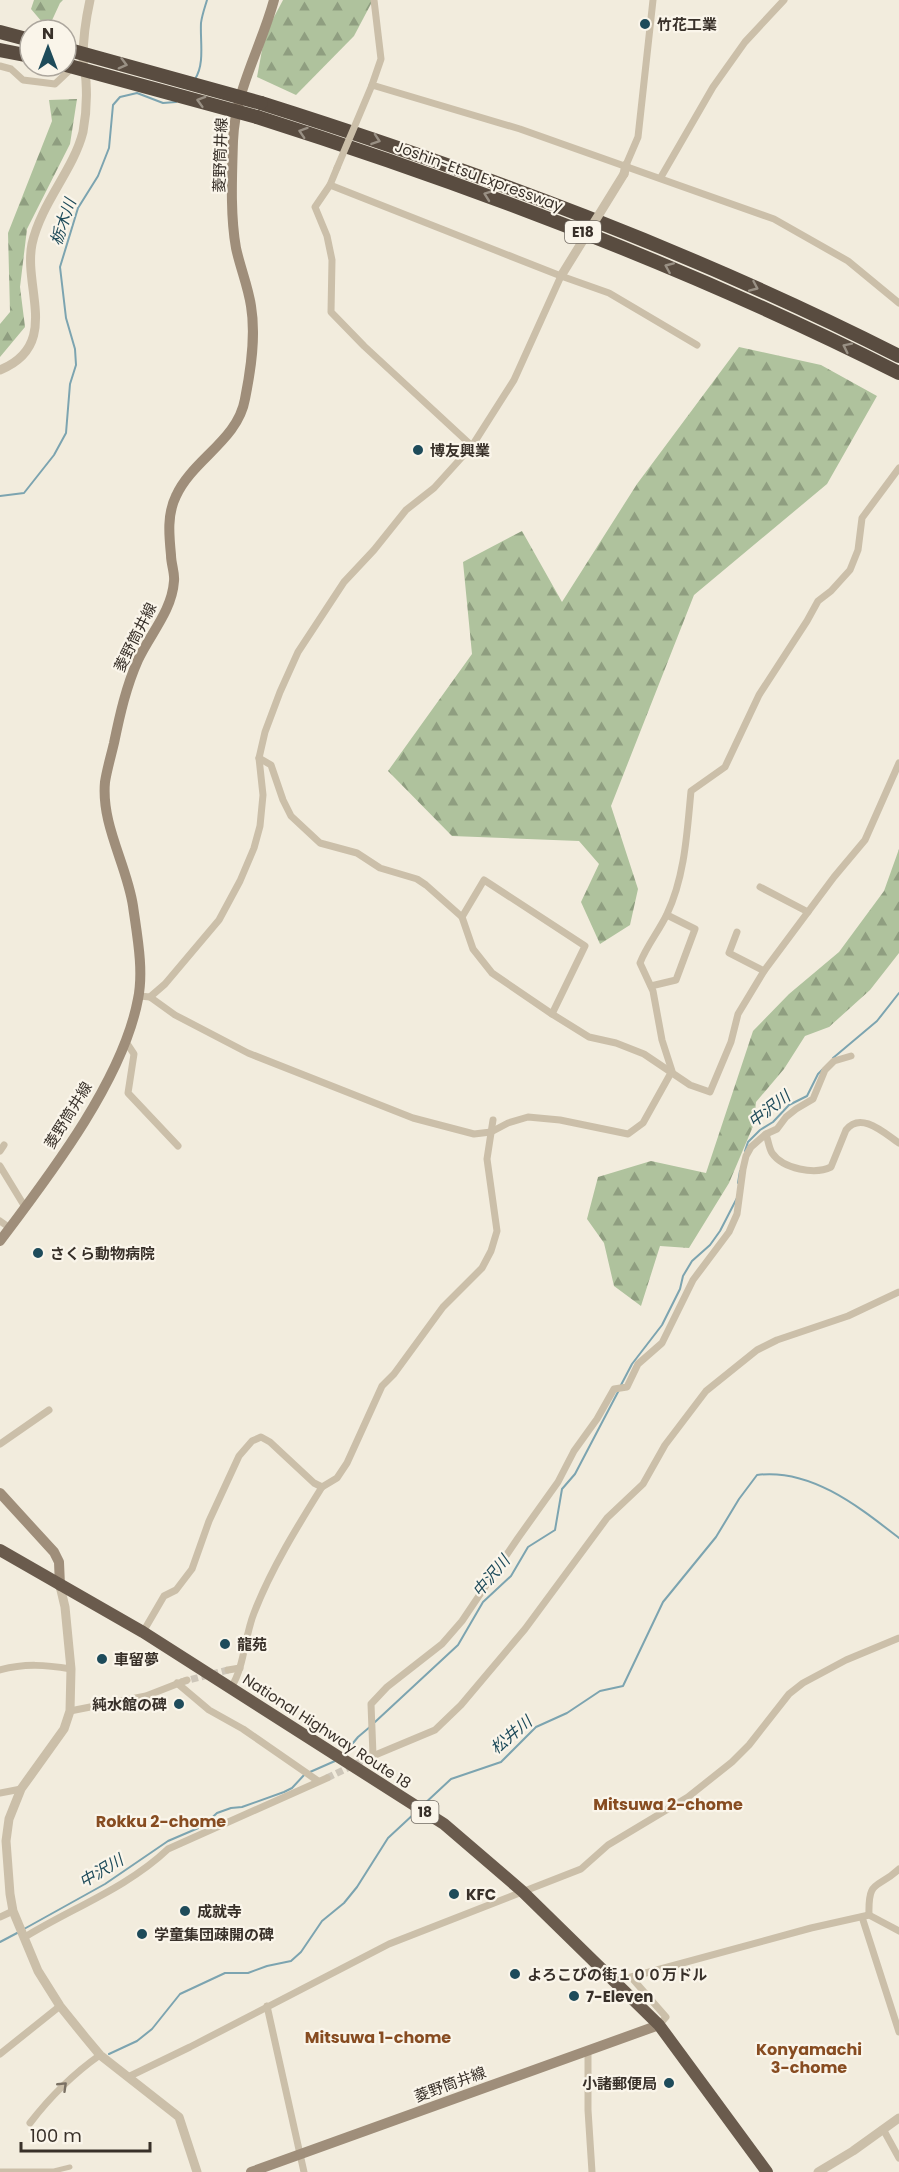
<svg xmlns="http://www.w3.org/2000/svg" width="899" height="2172" viewBox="0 0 899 2172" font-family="Poppins,'Noto Sans JP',sans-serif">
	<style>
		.forest { fill: url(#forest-firs) }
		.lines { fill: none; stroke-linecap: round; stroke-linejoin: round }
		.stream { stroke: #7ca4b0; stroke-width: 2 }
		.minor-tunnel { stroke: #cdc6b9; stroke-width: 7; stroke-dasharray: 7 3.5; stroke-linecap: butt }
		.pedestrian { stroke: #cbbfa9; stroke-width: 5 }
		.minor { stroke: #cbbfa9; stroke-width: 7 }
		.tertiary { stroke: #cbbfa9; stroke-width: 9 }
		.secondary { stroke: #9f8e7a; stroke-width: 10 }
		.trunk { stroke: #6a5b4d; stroke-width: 12 }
		.motorway { stroke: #594c40; stroke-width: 14 }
		.minor-bridge { stroke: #cbbfa9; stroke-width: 7 }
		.tertiary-bridge { stroke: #cbbfa9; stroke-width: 9 }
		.motorway-bridge { stroke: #594c40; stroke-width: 14 }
		.oneway { stroke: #999084 }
		.oneway2 { stroke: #7a7063 }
		.poi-dot { fill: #1e4b5a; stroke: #faf5ea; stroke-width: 2 }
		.labels { text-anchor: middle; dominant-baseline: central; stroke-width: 4.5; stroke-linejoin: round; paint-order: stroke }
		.shield { fill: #faf5ea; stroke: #726b63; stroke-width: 1.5 }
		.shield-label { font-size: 14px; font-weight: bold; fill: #383029 }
		.poi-label { font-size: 15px; font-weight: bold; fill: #383029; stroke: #faf5ea; text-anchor: start }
		.street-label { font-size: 15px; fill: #383029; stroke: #faf5ea }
		.water-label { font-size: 16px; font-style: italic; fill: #1e4b5a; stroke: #faf5ea }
		.neighbourhood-label { font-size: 16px; font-weight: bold; fill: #874c21; stroke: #faf5ea }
	</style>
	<defs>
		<pattern id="forest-firs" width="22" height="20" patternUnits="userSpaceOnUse" patternTransform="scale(1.5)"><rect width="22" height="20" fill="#afc29d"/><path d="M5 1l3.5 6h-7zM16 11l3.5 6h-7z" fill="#8f9e80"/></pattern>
	</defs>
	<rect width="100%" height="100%" fill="#f2ecdd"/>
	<g class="forest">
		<polygon points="34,0 63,0 60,3 48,29 31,9"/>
		<polygon points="283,0 373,0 354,36 296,95 257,77 265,34"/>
		<polygon points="77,99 70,144 27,229 20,287 25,327 0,357 0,324 10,312 8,233 52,121 49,100"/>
		<polygon points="739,347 821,365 877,396 827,484 694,595 611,806 638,889 630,925 600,944 581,902 599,864 579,841 452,836 388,771 472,654 463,562 522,531 562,602 637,484"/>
		<polygon points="899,849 899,953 870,990 829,1027 805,1036 784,1069 756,1102 754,1124 729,1183 689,1248 660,1246 641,1306 614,1286 604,1243 587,1219 598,1177 651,1161 706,1173 753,1031 789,994 839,952 884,891"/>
	</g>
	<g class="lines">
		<g class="stream">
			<path d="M 195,79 C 205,64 200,41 201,23 C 202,15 205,7 207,0"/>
			<polyline points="0,496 24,493 54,455 66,433 70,384 76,365 75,349 66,318 60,267 78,208 98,176 109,148 113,105 120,97 137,93 163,103 176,102"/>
			<polyline points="833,1058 877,1021 899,993"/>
			<polyline points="745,1151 748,1142 760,1130 773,1122 789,1105 807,1096 818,1074 823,1069"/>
			<polyline points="738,1183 740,1171"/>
			<polyline points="621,1385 632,1364 662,1325 680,1289 683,1276 692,1261 710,1245 720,1231 737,1198"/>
			<polyline points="375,1722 458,1645 483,1602 511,1576 528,1547 555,1530 562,1489 575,1474 619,1390"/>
			<polyline points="344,1754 358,1737 371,1726"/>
			<polyline points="310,1772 335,1761"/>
			<path d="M 422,1806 L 451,1779 L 501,1762 L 536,1727 L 567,1713 L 600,1691 L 623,1686 L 663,1602 L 716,1537 L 739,1499 L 757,1475 C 811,1468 859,1507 899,1538"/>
			<polyline points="24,1929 105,1884 168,1841 203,1826 217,1813 231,1808 242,1807 284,1792 292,1788 305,1774"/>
			<polyline points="0,1942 19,1932"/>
			<polyline points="109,2054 137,2041 152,2029 180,1994 225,1973 248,1973 267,1966 291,1961 301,1952 322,1921 344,1903 357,1887 388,1838 416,1812"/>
		</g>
		<g class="minor-tunnel">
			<polyline points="181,1682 228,1670"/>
			<polyline points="327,1778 368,1758"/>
		</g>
		<polyline class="pedestrian" points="0,2171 54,2171 70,2167"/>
		<g class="minor">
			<polyline points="374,0 381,59 372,85 520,129 774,219 848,261 899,303"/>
			<polyline points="0,66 11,69 23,80 55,84 73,67"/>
			<polyline points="626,165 638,137 653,0"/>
			<polyline points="337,168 330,185 315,207 327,236 332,260 331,312 364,346 472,446"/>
			<polyline points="661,177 713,87 745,42 784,0"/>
			<polyline points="330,185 561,276 609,293 697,345"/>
			<polyline points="259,758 271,765 283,800 291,816 320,843 357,853 380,868 417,879 426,885 462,917 473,949 492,973 552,1014 589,1037 616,1043 644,1054 690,1085 710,1092 731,1042 738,1014 764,971 834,877 865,840 899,763"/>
			<polyline points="760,887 808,912"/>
			<polyline points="462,917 484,880 585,946 552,1014"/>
			<polyline points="737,932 729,953 764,971"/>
			<polyline points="651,986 676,980 695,929 667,915"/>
			<path d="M 139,996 L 150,997 L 175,1015 L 248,1053 L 413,1118 L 474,1134 L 491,1132 L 508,1123 L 528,1117 L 560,1120 L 628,1134 L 643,1123 L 672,1071 L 662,1040 L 653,991 L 640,963 C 647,945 659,931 667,914 C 685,876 687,832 691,791 L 725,767 L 759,695 L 807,621 L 818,601 L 831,591 L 850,570 L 858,550 L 862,518 L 899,468"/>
			<polyline points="150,997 165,984 219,920 240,881 254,848 260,826 263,795 259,758 265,732 280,692 298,652 344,582 374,550 406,510 434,488 472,446 514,380 561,276"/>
			<polyline points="126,1042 134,1054 128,1093 178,1146"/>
			<path d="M 766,1134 C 768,1140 769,1148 772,1153 C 783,1169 815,1175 831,1167 L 846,1130 C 861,1111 884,1133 899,1143"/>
			<polyline points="0,1151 4,1145"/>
			<polyline points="0,1166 25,1207"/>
			<polyline points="0,1221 10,1228"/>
			<polyline points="0,1444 49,1410"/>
			<polyline points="143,1632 164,1596 176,1590 192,1569 209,1521 239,1456 252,1441 261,1437 270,1442 314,1483 322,1487 337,1478 347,1463 382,1386 394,1374 443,1307 482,1268 491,1251 497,1231 487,1159 493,1120"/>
			<path d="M 0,1670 C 25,1663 46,1665 71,1669"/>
			<polyline points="228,1670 240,1668"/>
			<polyline points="177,1683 209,1710 243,1729 318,1781"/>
			<path d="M 231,1688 C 245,1665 244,1638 254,1613 C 271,1569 297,1527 322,1487"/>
			<polyline points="70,1711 146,1696 187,1680"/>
			<polyline points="373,1755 371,1704 387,1687 442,1644 462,1621 518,1538 558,1482 574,1451 597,1419 614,1389 627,1387 638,1364 662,1343 693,1280 729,1232 737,1214 743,1169 746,1156 751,1147 766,1134 777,1129 786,1117 796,1109 813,1099 825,1070 834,1061 851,1056"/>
			<polyline points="368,1758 435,1730 461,1705 525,1629 607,1518 643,1484 665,1445 706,1391 757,1350 777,1340 848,1316 899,1292"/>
			<polyline points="0,1793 21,1789"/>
			<path d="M 869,1915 C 868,1878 877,1890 899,1869"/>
			<polyline points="0,1917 13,1911"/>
			<polyline points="862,1917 899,2032"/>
			<path d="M 25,1937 C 72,1908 127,1888 168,1849 L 327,1778"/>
			<polyline points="267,2006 304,2172"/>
			<polyline points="659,2025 666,2017 631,1977 811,1928 869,1915 899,1931"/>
			<polyline points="588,2051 588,2110 592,2172"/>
			<polyline points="0,2054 60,2006"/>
			<polyline points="128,2077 190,2047 389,1944 581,1869 608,1845 688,1797 732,1762 749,1745 789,1694 803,1683 846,1660 899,1638"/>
			<path d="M 30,2123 C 50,2097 73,2074 100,2055"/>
			<polyline points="883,2129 899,2158"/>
		</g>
		<g class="tertiary">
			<polyline points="624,174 626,165"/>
			<path d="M 0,370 C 61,345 23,288 32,244 C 41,203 73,171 83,132 C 86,116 87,97 86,82 C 86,74 83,67 83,59 C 83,40 86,18 90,0"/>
			<polyline points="60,1586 65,1607 71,1669 70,1711 64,1729 21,1789 9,1819 6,1841 10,1894 13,1911 38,1971 60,2006 85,2037 100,2055 179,2117 197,2172"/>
			<polyline points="818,2172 853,2151 899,2118"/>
		</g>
		<g class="secondary">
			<path d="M 0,1241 C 49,1176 123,1080 138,999 C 144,970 137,935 133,906 C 127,865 101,825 105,782 C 107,769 111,756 114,743 C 120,714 126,687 138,660 C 150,634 172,611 174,581 C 175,573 171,564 171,555 C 169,535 167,514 176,496 C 192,460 238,440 245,399 C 251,369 256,336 251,306 C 248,286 240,267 236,248 C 230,214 232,175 233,141 C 235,90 261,48 274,0"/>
			<polyline points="0,1493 54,1552 59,1562 60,1586"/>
			<polyline points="251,2172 659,2025"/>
		</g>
		<polyline class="trunk" points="0,1550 143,1632 444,1824 522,1891 659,2025 767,2172"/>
		<g class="motorway">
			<polyline points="0,32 30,40"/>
			<polyline points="0,50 30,56"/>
			<path d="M 261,103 C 479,172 694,252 899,356"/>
			<path d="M 257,117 C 477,187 693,269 899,373"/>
		</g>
		<polyline class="minor-bridge" points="337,168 372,85"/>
		<polyline class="tertiary-bridge" points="561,276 624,174"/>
		<g class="motorway-bridge">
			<polyline points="66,49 261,103"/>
			<polyline points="66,65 257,117"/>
		</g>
	</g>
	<defs><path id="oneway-chevron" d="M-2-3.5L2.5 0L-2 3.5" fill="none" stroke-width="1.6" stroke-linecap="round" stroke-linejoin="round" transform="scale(1.5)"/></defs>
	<g class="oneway">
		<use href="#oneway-chevron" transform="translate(123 64) rotate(15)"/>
		<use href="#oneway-chevron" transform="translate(201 101) rotate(-164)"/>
		<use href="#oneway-chevron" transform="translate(303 132) rotate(-162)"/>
		<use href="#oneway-chevron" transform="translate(376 140) rotate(19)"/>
		<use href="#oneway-chevron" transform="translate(488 195) rotate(-160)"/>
		<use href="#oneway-chevron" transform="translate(669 267) rotate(-157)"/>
		<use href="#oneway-chevron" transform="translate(754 287) rotate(24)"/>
		<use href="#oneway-chevron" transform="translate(847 347) rotate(-154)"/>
	</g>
	<use class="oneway2" href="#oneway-chevron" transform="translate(63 2086) rotate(-44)"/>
	<g class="poi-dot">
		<circle cx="645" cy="24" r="6"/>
		<circle cx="418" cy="450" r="6"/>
		<circle cx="38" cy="1253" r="6"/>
		<circle cx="225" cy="1644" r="6"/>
		<circle cx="102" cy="1659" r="6"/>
		<circle cx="179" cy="1704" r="6"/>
		<circle cx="454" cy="1894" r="6"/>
		<circle cx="185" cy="1911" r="6"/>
		<circle cx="142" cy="1934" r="6"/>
		<circle cx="515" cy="1974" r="6"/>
		<circle cx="574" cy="1996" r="6"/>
		<circle cx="669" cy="2083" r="6"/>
	</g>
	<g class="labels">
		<g class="shield">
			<rect x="565" y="221" width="36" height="22" rx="4.5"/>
			<rect x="411.5" y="1801" width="27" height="22" rx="4.5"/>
		</g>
		<g class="shield-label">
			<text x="583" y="232">E18</text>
			<text x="425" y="1812">18</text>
		</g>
		<g class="poi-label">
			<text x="657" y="24">竹花工業</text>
			<text x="430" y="450">博友興業</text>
			<text x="50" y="1253">さくら動物病院</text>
			<text x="237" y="1644">龍苑</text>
			<text x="114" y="1659">車留夢</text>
			<text x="167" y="1704" text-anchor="end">純水館の碑</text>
			<text x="466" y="1894">KFC</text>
			<text x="197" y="1911">成就寺</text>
			<text x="154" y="1934">学童集団疎開の碑</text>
			<text x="527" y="1974">よろこびの街１００万ドル</text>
			<text x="586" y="1996">7-Eleven</text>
			<text x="657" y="2083" text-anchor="end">小諸郵便局</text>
		</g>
		<g class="street-label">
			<text transform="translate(220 155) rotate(-88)">菱野筒井線</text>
			<text transform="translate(479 176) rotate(20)">Joshin-Etsu Expressway</text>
			<text transform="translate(135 637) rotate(-63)">菱野筒井線</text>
			<text transform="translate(68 1115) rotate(-58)">菱野筒井線</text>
			<text transform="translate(327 1731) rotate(33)">National Highway Route 18</text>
			<text transform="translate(450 2084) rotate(-20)">菱野筒井線</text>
		</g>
		<g class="water-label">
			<text transform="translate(63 222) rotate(-71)">栃木川</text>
			<text transform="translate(769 1109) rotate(-38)">中沢川</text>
			<text transform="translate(491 1576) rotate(-50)">中沢川</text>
			<text transform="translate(511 1735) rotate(-40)">松井川</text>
			<text transform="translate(101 1871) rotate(-31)">中沢川</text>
		</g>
		<g class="neighbourhood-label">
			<text x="668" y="1804">Mitsuwa 2-chome</text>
			<text x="161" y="1821">Rokku 2-chome</text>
			<text x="378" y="2037">Mitsuwa 1-chome</text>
			<text x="809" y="2049">Konyamachi<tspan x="809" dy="18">3-chome</tspan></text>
		</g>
	</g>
	<g transform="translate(48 48)"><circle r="28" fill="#faf5ea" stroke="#aca69d" stroke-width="1.5"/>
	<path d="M0-4.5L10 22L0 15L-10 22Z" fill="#1e4b5a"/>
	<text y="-9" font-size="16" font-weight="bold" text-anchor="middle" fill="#383029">N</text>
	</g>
	<path d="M21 2142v9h129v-9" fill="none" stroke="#383029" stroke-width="3"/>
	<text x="30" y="2142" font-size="18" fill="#383029" stroke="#faf5ea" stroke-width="4.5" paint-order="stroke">100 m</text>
</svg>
